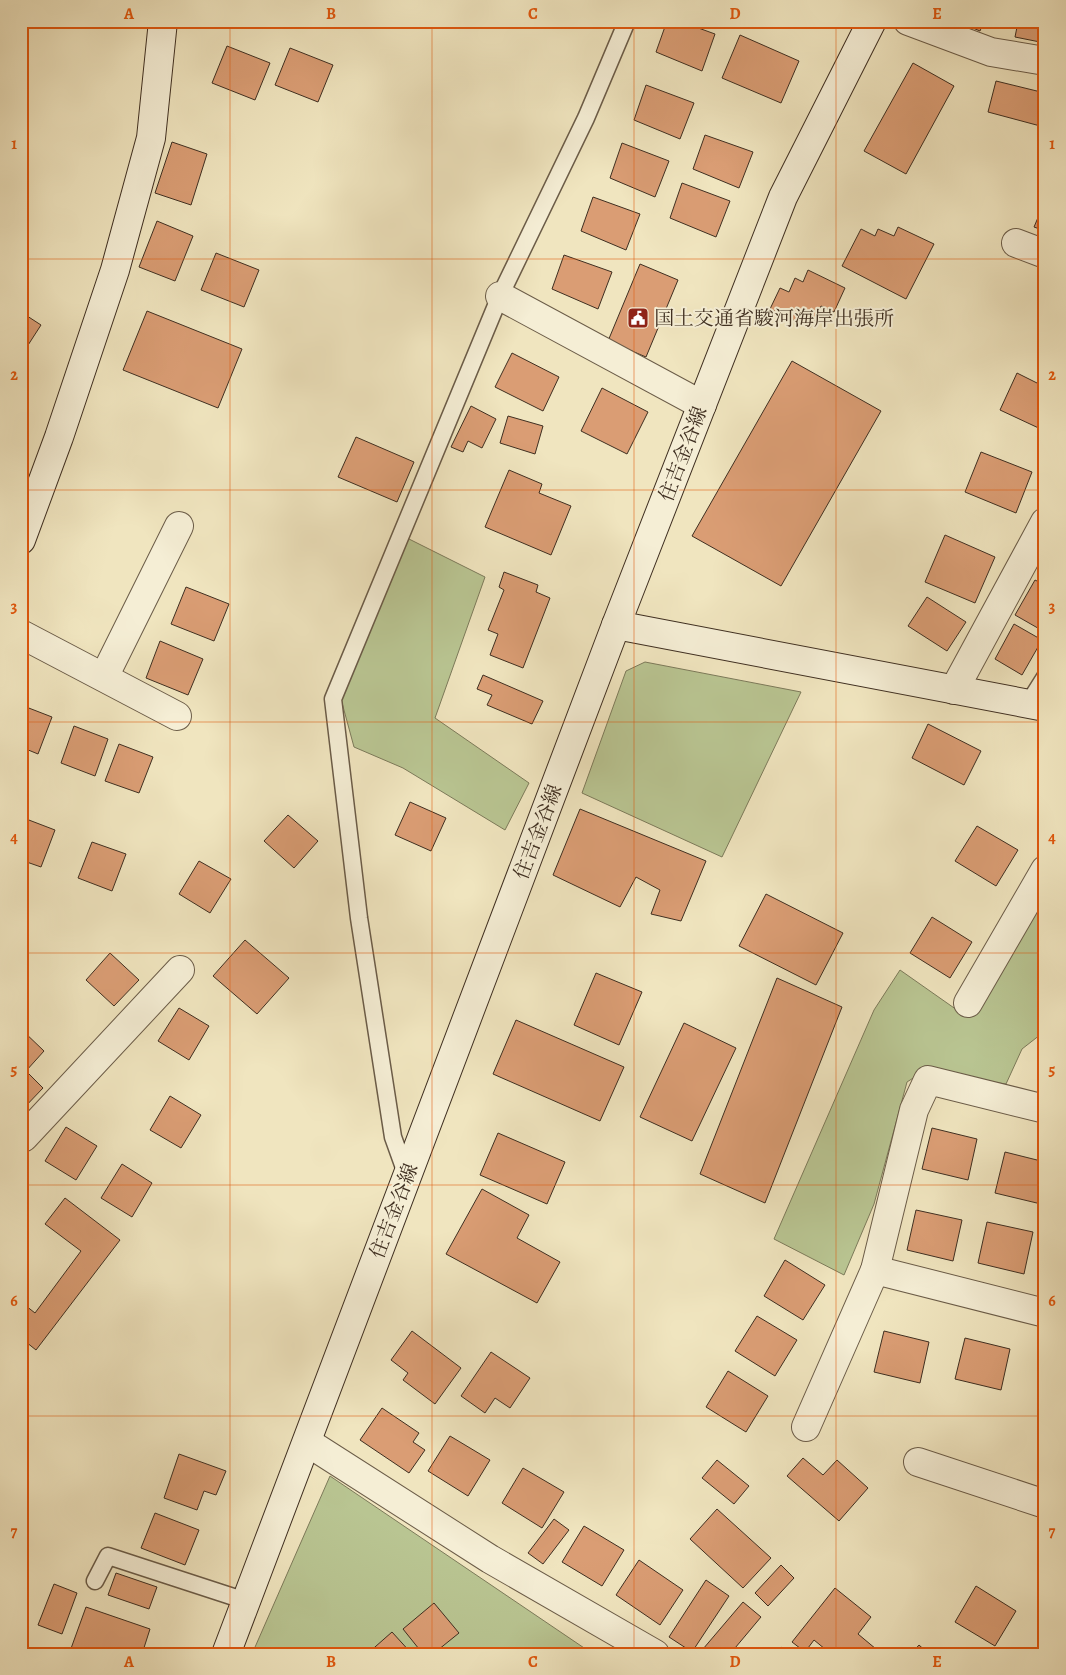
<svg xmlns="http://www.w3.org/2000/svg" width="1066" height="1675" viewBox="0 0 1066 1675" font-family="Alegreya,'Noto Serif JP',serif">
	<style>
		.green { fill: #b9c592; stroke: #7c7a5a }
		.building { fill: #da9d74; stroke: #3f2f21 }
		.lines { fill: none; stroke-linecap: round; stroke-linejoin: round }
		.lane-casing { stroke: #6b5c48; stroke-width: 19 }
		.street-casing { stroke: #6b5c48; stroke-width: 30 }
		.secondary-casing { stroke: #3f2f21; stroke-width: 30 }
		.lane { stroke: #f5eed5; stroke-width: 16 }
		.street { stroke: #f5eed5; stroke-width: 28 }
		.secondary { stroke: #f5eed5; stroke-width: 28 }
		.grid { fill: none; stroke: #e0570d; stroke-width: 1; stroke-opacity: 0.55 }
		.labels { text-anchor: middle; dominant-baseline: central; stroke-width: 4; stroke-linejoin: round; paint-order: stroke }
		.poi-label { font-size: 20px; fill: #3f2f21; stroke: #f5eed5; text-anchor: start }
		.street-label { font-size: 20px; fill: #3f2f21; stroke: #f5eed5 }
		.neatline { fill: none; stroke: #e0570d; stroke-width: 2 }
		.grid-label { font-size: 16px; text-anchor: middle; font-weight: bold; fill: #e0570d }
	</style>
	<rect width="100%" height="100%" fill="#f0e5bf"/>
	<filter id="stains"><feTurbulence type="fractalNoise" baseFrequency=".004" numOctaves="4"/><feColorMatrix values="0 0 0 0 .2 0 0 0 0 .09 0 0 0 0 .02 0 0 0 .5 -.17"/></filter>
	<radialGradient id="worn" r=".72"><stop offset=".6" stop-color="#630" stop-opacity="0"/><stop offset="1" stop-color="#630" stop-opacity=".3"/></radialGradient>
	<g class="green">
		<polygon points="401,535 485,577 435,718 529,783 505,830 403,768 354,747 338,688"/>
		<polygon points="645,662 801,692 722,857 582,793 626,671"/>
		<polygon points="1045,879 1045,1031 1022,1049 1006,1084 921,1073 907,1082 874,1204 844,1275 774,1239 874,1010 900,970 957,1010"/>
		<polygon points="330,1476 593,1654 252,1654"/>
	</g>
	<g class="building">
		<polygon points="667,21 679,21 715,34 702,71 656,52"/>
		<polygon points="815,21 826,21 824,26"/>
		<polygon points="956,21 984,21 980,31"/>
		<polygon points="1013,21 1045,21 1045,43 1015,37 1018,22"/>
		<polygon points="740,35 799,61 781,103 722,78"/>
		<polygon points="227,46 270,63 255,100 212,83"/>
		<polygon points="290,48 333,65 318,102 275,85"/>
		<polygon points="913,63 954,86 906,174 864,151"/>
		<polygon points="996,81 1045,93 1044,127 988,112"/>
		<polygon points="646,85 694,103 680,139 634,120"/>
		<polygon points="705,135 753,152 739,188 693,169"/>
		<polygon points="172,142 207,154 191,205 155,193"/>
		<polygon points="622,143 669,161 655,197 610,178"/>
		<polygon points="682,183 730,201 716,237 670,218"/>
		<polygon points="593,197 640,214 626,250 581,231"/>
		<polygon points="1045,201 1045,231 1034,227"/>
		<polygon points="157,221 193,236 175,281 139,267"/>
		<polygon points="898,227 934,244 906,299 842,266 861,229 875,236 878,229 894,236"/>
		<polygon points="216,253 259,270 244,307 201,290"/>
		<polygon points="564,255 612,272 598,309 552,289"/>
		<polygon points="640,264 678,280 646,357 608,341"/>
		<polygon points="808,270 845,288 834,312 821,306 810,328 770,309 780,288 789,292 795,278 803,282"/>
		<polygon points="147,311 242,349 218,408 123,370"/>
		<polygon points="21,312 41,325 21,356"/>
		<polygon points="512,353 559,377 543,411 495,387"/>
		<polygon points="792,361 881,411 781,586 692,536"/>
		<polygon points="1017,373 1045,387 1045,431 1000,410"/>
		<polygon points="602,388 648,412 627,454 581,431"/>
		<polygon points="471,406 496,419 482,448 468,441 463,452 451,447"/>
		<polygon points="508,416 543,426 535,454 500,443"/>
		<polygon points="356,437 414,462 397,502 338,477"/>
		<polygon points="981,452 1032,472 1016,513 965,492"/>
		<polygon points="509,470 542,484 539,493 571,506 551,555 485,527"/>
		<polygon points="945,535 995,557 975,603 925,582"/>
		<polygon points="504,572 538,585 536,592 550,598 523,668 490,655 498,634 488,630 504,590 499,587"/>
		<polygon points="1035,580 1045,585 1045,627 1043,631 1015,615"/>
		<polygon points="186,587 229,604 214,641 171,624"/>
		<polygon points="927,597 966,622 947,651 908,626"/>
		<polygon points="1014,624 1042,640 1022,675 995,659"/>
		<polygon points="160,641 203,659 188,695 146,678"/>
		<polygon points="483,675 543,701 532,724 487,705 492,695 477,689"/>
		<polygon points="21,705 52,717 38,754 21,747"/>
		<polygon points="928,724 981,751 964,785 912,758"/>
		<polygon points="74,726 108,739 95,776 61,763"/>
		<polygon points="119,744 153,757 139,793 105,781"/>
		<polygon points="410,802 446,818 431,851 395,835"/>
		<polygon points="580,809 706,861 681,921 651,914 660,890 636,877 620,907 553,875"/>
		<polygon points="288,815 318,841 294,868 264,841"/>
		<polygon points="21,817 55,830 41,867 21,860"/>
		<polygon points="977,826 1018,850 996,886 955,861"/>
		<polygon points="92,842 126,854 112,891 78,878"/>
		<polygon points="199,861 231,879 210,913 179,894"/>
		<polygon points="766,894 843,933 816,985 739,946"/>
		<polygon points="932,917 972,942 950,978 910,953"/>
		<polygon points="245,940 289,978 257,1014 213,976"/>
		<polygon points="110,953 139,980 114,1006 86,980"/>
		<polygon points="596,973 642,992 619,1045 574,1025"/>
		<polygon points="777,978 842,1007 765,1203 700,1174"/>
		<polygon points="179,1008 209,1026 189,1060 158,1041"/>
		<polygon points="516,1020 624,1067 600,1121 493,1074"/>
		<polygon points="684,1023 736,1048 692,1141 640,1117"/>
		<polygon points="21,1029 44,1051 26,1071 43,1088 21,1111"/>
		<polygon points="170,1096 201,1115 181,1148 150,1130"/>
		<polygon points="66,1127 97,1146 76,1180 45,1161"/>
		<polygon points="932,1128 977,1139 968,1180 922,1169"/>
		<polygon points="498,1133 565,1162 547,1204 480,1175"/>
		<polygon points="1005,1152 1045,1162 1045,1186 1041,1204 995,1193"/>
		<polygon points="122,1164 152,1183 132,1217 101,1198"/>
		<polygon points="482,1189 529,1215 517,1238 560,1262 537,1303 446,1254"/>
		<polygon points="65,1198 120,1240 36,1350 21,1338 21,1302 35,1313 81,1251 45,1224"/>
		<polygon points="916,1210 962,1220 953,1261 907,1250"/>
		<polygon points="987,1222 1033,1232 1024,1274 978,1263"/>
		<polygon points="785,1260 825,1285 803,1320 764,1296"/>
		<polygon points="757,1316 797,1340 775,1376 735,1351"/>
		<polygon points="412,1331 461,1368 435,1404 403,1380 408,1373 391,1360"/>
		<polygon points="884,1331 929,1342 920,1383 874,1372"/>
		<polygon points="965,1338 1010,1349 1001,1390 955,1379"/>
		<polygon points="491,1352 530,1378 510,1408 495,1398 485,1413 461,1396"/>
		<polygon points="728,1371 768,1396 746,1432 706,1407"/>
		<polygon points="1045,1384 1045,1404 1040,1403"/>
		<polygon points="382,1408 419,1433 413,1442 425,1450 409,1473 360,1440"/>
		<polygon points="450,1436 490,1460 468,1496 428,1471"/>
		<polygon points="179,1454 226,1471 216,1495 204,1491 197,1510 164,1498"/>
		<polygon points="803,1458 823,1475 837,1460 868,1488 839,1521 787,1476"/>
		<polygon points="717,1460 749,1486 734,1504 702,1478"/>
		<polygon points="523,1468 564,1492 542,1528 502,1503"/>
		<polygon points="717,1509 771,1558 743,1588 690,1539"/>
		<polygon points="155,1513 199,1530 185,1565 141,1548"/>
		<polygon points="554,1519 569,1530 543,1564 528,1553"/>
		<polygon points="584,1526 624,1550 602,1586 562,1562"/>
		<polygon points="639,1560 683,1590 660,1625 616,1595"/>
		<polygon points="781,1565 794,1578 768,1606 755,1593"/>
		<polygon points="116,1573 157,1587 149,1609 108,1595"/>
		<polygon points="706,1580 729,1596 692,1652 669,1637"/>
		<polygon points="54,1584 77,1593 62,1634 38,1625"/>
		<polygon points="976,1586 1016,1611 995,1646 955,1622"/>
		<polygon points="835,1588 871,1617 858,1634 882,1654 831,1654 814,1640 805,1652 792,1642"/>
		<polygon points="743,1602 761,1617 730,1654 708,1654 703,1649"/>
		<polygon points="434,1603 459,1633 433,1654 423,1654 403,1629"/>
		<polygon points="86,1607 150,1629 142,1654 69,1654"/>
		<polygon points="392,1632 412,1654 367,1654"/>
		<polygon points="919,1645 929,1654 911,1654"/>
		<polygon points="781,1647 789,1654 776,1654"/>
	</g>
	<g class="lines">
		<g class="lane-casing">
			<g id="lane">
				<polyline points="1028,704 1045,677"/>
				<polyline points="407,1176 393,1137 359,918 333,699 500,296 586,118 627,21"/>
				<polyline points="95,1581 108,1556 246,1601"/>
			</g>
		</g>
		<g class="street-casing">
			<g id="street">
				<polyline points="908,21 991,52 1045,61"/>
				<polyline points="1016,243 1045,254"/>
				<polyline points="500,296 702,405"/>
				<polyline points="21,634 177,716"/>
				<polyline points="104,677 179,526"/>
				<polyline points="954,690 1045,522"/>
				<polyline points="968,1003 1045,870"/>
				<polyline points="21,1136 24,1137 180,970"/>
				<polyline points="875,1270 1045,1313"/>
				<polyline points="806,1427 875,1270 914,1110 928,1080 1045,1109"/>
				<polyline points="307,1442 490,1559 655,1654"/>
				<polyline points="918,1462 1045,1504"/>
			</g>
		</g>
		<g class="secondary-casing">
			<g id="secondary">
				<polyline points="21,540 59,437 115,270 151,138 163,21"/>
				<polyline points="616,625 1045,707"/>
				<polyline points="226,1654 616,625 783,197 872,21"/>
			</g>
		</g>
		<use href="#lane" class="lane"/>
		<use href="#street" class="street"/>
		<use href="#secondary" class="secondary"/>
	</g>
	<path class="grid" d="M 230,21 L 230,1654M 432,21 L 432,1654M 634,21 L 634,1654M 836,21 L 836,1654M 21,259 L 1045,259M 21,490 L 1045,490M 21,722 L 1045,722M 21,953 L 1045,953M 21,1185 L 1045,1185M 21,1416 L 1045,1416"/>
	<defs>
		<g id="civic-square" transform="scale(1.125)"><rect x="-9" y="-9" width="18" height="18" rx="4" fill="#8f2418" stroke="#f5eed5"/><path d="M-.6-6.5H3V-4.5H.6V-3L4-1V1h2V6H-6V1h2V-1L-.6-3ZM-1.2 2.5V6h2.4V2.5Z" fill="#fff"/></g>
	</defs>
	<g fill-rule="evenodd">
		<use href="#civic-square" x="638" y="318"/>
	</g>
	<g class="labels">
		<g class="poi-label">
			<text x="654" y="318">国土交通省駿河海岸出張所</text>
		</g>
		<g class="street-label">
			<text transform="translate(683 454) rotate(-69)">住吉金谷線</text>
			<text transform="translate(538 832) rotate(-69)">住吉金谷線</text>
			<text transform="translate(394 1211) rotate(-69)">住吉金谷線</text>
		</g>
	</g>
	<rect width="1066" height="1675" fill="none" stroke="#f0e5bf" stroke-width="55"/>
	<rect x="28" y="28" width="1010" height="1620" class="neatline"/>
	<g class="grid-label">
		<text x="129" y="19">A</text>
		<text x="331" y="19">B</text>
		<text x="533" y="19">C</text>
		<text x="735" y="19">D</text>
		<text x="937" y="19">E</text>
		<text x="14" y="149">1</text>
		<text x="1052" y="149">1</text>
		<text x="14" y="380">2</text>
		<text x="1052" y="380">2</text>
		<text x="14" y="612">3</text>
		<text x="1052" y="612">3</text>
		<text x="14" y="843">4</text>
		<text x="1052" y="843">4</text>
		<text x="14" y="1075">5</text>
		<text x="1052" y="1075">5</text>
		<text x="14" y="1306">6</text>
		<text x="1052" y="1306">6</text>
		<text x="14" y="1537">7</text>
		<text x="1052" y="1537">7</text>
		<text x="129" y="1667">A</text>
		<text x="331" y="1667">B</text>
		<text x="533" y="1667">C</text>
		<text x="735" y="1667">D</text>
		<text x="937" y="1667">E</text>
	</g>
	<rect width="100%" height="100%" filter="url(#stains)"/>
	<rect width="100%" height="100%" fill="url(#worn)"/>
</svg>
